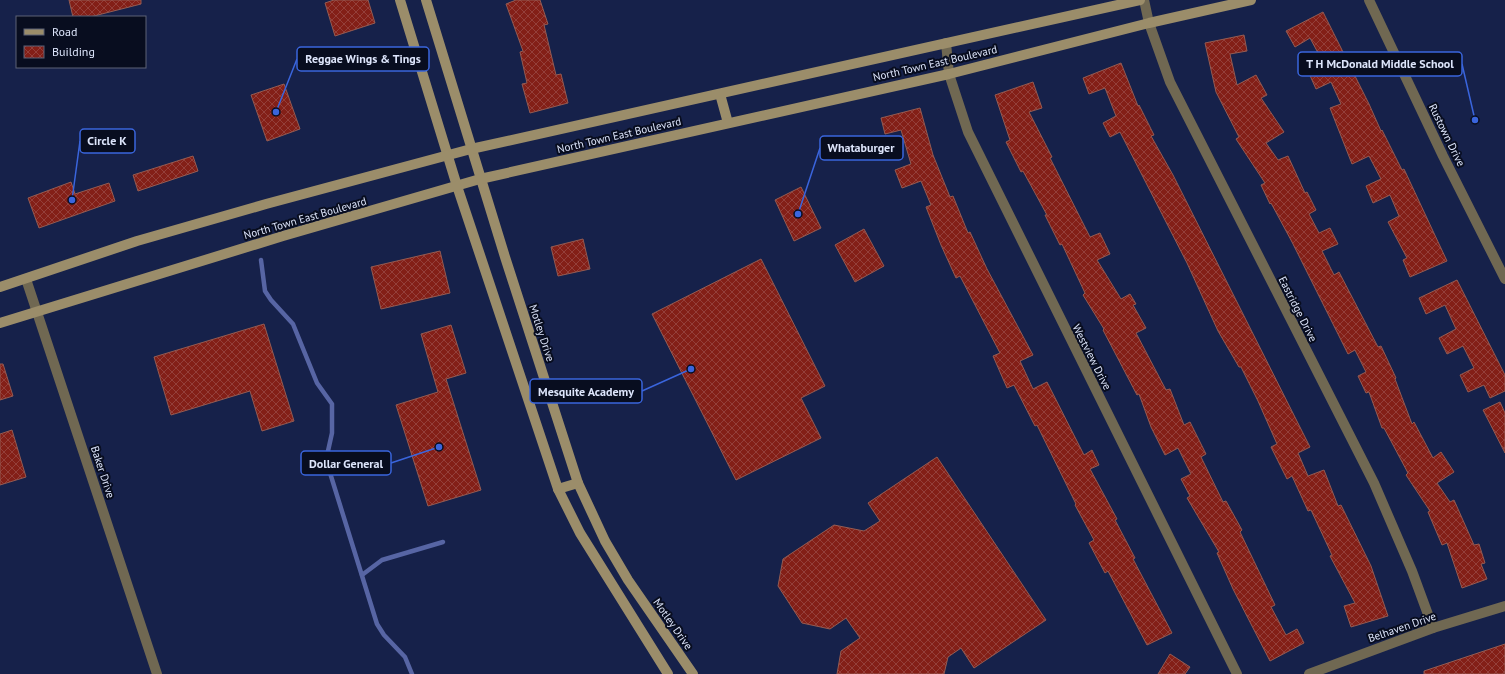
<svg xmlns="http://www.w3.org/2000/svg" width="1505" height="674" viewBox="0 0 1505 674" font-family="'PT Sans',sans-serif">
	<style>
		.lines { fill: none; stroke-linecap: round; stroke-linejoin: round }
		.stream { stroke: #5765a4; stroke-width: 4.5 }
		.building { fill: url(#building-cross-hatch); stroke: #945b52 }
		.minor { stroke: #706852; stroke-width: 10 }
		.tertiary { stroke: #706852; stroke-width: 10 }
		.secondary { stroke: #9b8d6a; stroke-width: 10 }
		.labels { text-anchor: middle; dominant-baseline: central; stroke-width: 4; stroke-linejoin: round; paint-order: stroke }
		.street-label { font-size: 11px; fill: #dde5fb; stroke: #080d1f }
		.leader { fill: none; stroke: #3a65dd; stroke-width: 1.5 }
		.callout-dot { fill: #3a65dd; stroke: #080d1f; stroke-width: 1.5 }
		.callout { fill: #080d1f; stroke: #3a65dd; stroke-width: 1.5 }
		.callout-label { font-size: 12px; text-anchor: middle; font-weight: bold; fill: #dde5fb }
	</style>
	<defs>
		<pattern id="building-cross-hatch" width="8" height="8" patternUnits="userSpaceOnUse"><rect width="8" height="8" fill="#831f17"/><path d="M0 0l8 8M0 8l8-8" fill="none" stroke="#943f3a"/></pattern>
	</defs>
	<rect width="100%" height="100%" fill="#16214a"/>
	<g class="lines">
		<g class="stream">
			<polyline points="261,260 265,291 271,300 293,324 317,383 332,404 332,433 326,460 377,624 384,635 405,657 412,674"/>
			<polyline points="362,575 382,560 443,542"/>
		</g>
	</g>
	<g class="building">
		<polygon points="69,0 141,0 141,4 90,17 73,17"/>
		<polygon points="334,0 368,0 375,23 335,36 325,3"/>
		<polygon points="516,0 540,0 548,24 544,25 556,75 561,74 568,103 530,113 522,84 527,83 520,52 523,51 506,4"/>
		<polygon points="1323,12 1369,104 1381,131 1382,130 1402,170 1404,169 1447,261 1410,277 1403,260 1407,258 1388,222 1399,216 1390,195 1373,203 1366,186 1381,179 1369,156 1352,164 1330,108 1341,104 1331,82 1316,89 1308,71 1324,64 1310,38 1295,47 1286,31"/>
		<polygon points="1244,35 1247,51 1230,54 1237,85 1256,75 1267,95 1261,98 1284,132 1266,143 1278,160 1288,156 1305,193 1307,192 1316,210 1309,214 1319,233 1330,228 1338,244 1322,251 1334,275 1339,272 1378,347 1381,346 1396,378 1395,379 1412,424 1414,422 1433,458 1441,452 1454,472 1437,483 1450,502 1454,500 1474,545 1479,544 1485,563 1481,564 1487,579 1462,588 1447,543 1442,545 1428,512 1430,511 1406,475 1408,473 1384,428 1382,428 1369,392 1366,393 1358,376 1366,372 1355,350 1348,354 1292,242 1271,203 1270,204 1261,185 1265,183 1236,139 1239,137 1216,92 1205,43"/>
		<polygon points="1121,63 1138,106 1139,105 1154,135 1151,136 1173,175 1310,447 1298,453 1308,476 1324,470 1338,506 1341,505 1371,566 1388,616 1351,627 1344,606 1355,603 1330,556 1332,555 1311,510 1308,511 1292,476 1287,479 1271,447 1277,444 1258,401 1241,367 1239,367 1218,331 1187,263 1120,132 1110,137 1103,123 1116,116 1105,88 1089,94 1083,78"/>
		<polygon points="1033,82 1042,108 1029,112 1052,157 1050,158 1090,237 1100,233 1110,254 1097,260 1121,299 1130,294 1136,304 1133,305 1146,328 1136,333 1166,390 1170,389 1184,425 1190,422 1206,454 1201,457 1223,502 1226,501 1242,530 1240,532 1275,605 1271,607 1286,635 1297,629 1304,643 1270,661 1233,589 1217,553 1219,552 1187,498 1190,496 1181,479 1191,474 1178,448 1165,455 1151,427 1139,394 1137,395 1103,330 1104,329 1083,295 1085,293 1062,244 1060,245 1045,215 1047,215 1023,171 1021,172 1006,142 1010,140 995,95"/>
		<polygon points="284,84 300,129 267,141 251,95"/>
		<polygon points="920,108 933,155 950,197 953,196 968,233 970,232 987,269 1033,355 1020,361 1033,389 1047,382 1084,455 1092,450 1099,465 1090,469 1117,519 1115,520 1135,558 1133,559 1172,633 1147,645 1108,571 1105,573 1089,543 1094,540 1075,505 1076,504 1037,425 1035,426 1014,385 1007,388 993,356 1000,353 960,276 956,278 941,245 926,207 931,205 921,181 902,188 895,170 911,164 901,130 885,134 881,118"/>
		<polygon points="193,156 198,171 138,191 133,175"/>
		<polygon points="71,182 75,194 109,183 115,201 39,228 28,198"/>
		<polygon points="801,187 821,228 794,241 775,200"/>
		<polygon points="864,229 884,266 855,282 835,245"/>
		<polygon points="583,239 590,269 558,276 551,247"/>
		<polygon points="440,251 450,293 381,309 371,267"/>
		<polygon points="761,259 825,386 801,398 821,438 736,480 652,314"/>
		<polygon points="1457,280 1505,375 1505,391 1490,398 1484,385 1468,392 1460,375 1474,368 1463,346 1447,354 1439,338 1456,329 1445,305 1426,314 1419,298"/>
		<polygon points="264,324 294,421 262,431 250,391 171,415 154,357"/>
		<polygon points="451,325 466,373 446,379 481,490 428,506 396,405 438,392 421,334"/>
		<polygon points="0,364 3,364 13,396 0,400"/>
		<polygon points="1500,402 1505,413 1505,453 1483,410"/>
		<polygon points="12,430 26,477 0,485 0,434"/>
		<polygon points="937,457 1046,620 974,668 961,648 948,657 944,674 837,674 841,651 860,638 846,618 830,629 802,623 778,586 783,559 834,525 864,531 880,521 868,503"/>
		<polygon points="1505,644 1505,674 1424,674 1424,671"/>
		<polygon points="1170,654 1190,667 1185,674 1158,674"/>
	</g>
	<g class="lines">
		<g class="minor">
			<polyline points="1144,0 1149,23 1170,82 1374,483 1412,571 1433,628"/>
			<polyline points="946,43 949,74 968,132 1237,674"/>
			<polyline points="1309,674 1433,628 1505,606"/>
		</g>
		<g class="tertiary">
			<polyline points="1369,0 1443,156 1505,279"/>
			<polyline points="26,279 157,674"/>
		</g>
		<g class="secondary">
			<polyline points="400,0 457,186 558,489 580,533 668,674"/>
			<polyline points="426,0 505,257 578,483 605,541 628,580 693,674"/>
			<polyline points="720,94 728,123"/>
			<polyline points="0,287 137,241 266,204 471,149 1140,0"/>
			<polyline points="0,323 283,236 480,179 949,74 1149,23 1251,0"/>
			<polyline points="558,489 578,483"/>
		</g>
	</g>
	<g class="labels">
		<g class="street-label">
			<text transform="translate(935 63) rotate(-13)">North Town East Boulevard</text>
			<text transform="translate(619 135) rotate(-13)">North Town East Boulevard</text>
			<text transform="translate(1447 135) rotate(64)">Rustown Drive</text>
			<text transform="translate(305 218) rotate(-16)">North Town East Boulevard</text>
			<text transform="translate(1298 309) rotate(63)">Eastridge Drive</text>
			<text transform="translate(542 333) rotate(72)">Motley Drive</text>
			<text transform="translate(1092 357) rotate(63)">Westview Drive</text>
			<text transform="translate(103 472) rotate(72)">Baker Drive</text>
			<text transform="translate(673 624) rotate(55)">Motley Drive</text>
			<text transform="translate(1402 627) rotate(-19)">Belhaven Drive</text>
		</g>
	</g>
	<path class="leader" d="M276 112L297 59M1475 120L1462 64M72 200L80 141M798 214L820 148M691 369L642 391M439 447L391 463"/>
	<g class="callout-dot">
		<circle cx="276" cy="112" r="4"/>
		<circle cx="1475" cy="120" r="4"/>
		<circle cx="72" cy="200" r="4"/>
		<circle cx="798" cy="214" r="4"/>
		<circle cx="691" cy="369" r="4"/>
		<circle cx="439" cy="447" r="4"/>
	</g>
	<g class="callout">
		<rect x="297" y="47" width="132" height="24" rx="4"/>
		<rect x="1298" y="52" width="164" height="24" rx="4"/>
		<rect x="80" y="129" width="55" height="24" rx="4"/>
		<rect x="820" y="136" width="83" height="24" rx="4"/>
		<rect x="530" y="379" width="112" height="24" rx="4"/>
		<rect x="301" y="451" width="90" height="24" rx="4"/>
	</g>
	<g class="callout-label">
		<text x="363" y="63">Reggae Wings &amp; Tings</text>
		<text x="1380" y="68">T H McDonald Middle School</text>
		<text x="107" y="145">Circle K</text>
		<text x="861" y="152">Whataburger</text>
		<text x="586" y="396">Mesquite Academy</text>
		<text x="346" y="468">Dollar General</text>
	</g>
	<rect x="16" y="16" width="130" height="52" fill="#080d1f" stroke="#5d6377"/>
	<rect x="24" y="29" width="20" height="6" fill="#9b8d6a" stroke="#5d6377"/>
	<text x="52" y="36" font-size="12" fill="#dde5fb">Road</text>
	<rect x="24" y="46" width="20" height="12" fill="url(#building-cross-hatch)" stroke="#5d6377"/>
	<text x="52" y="56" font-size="12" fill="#dde5fb">Building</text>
</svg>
